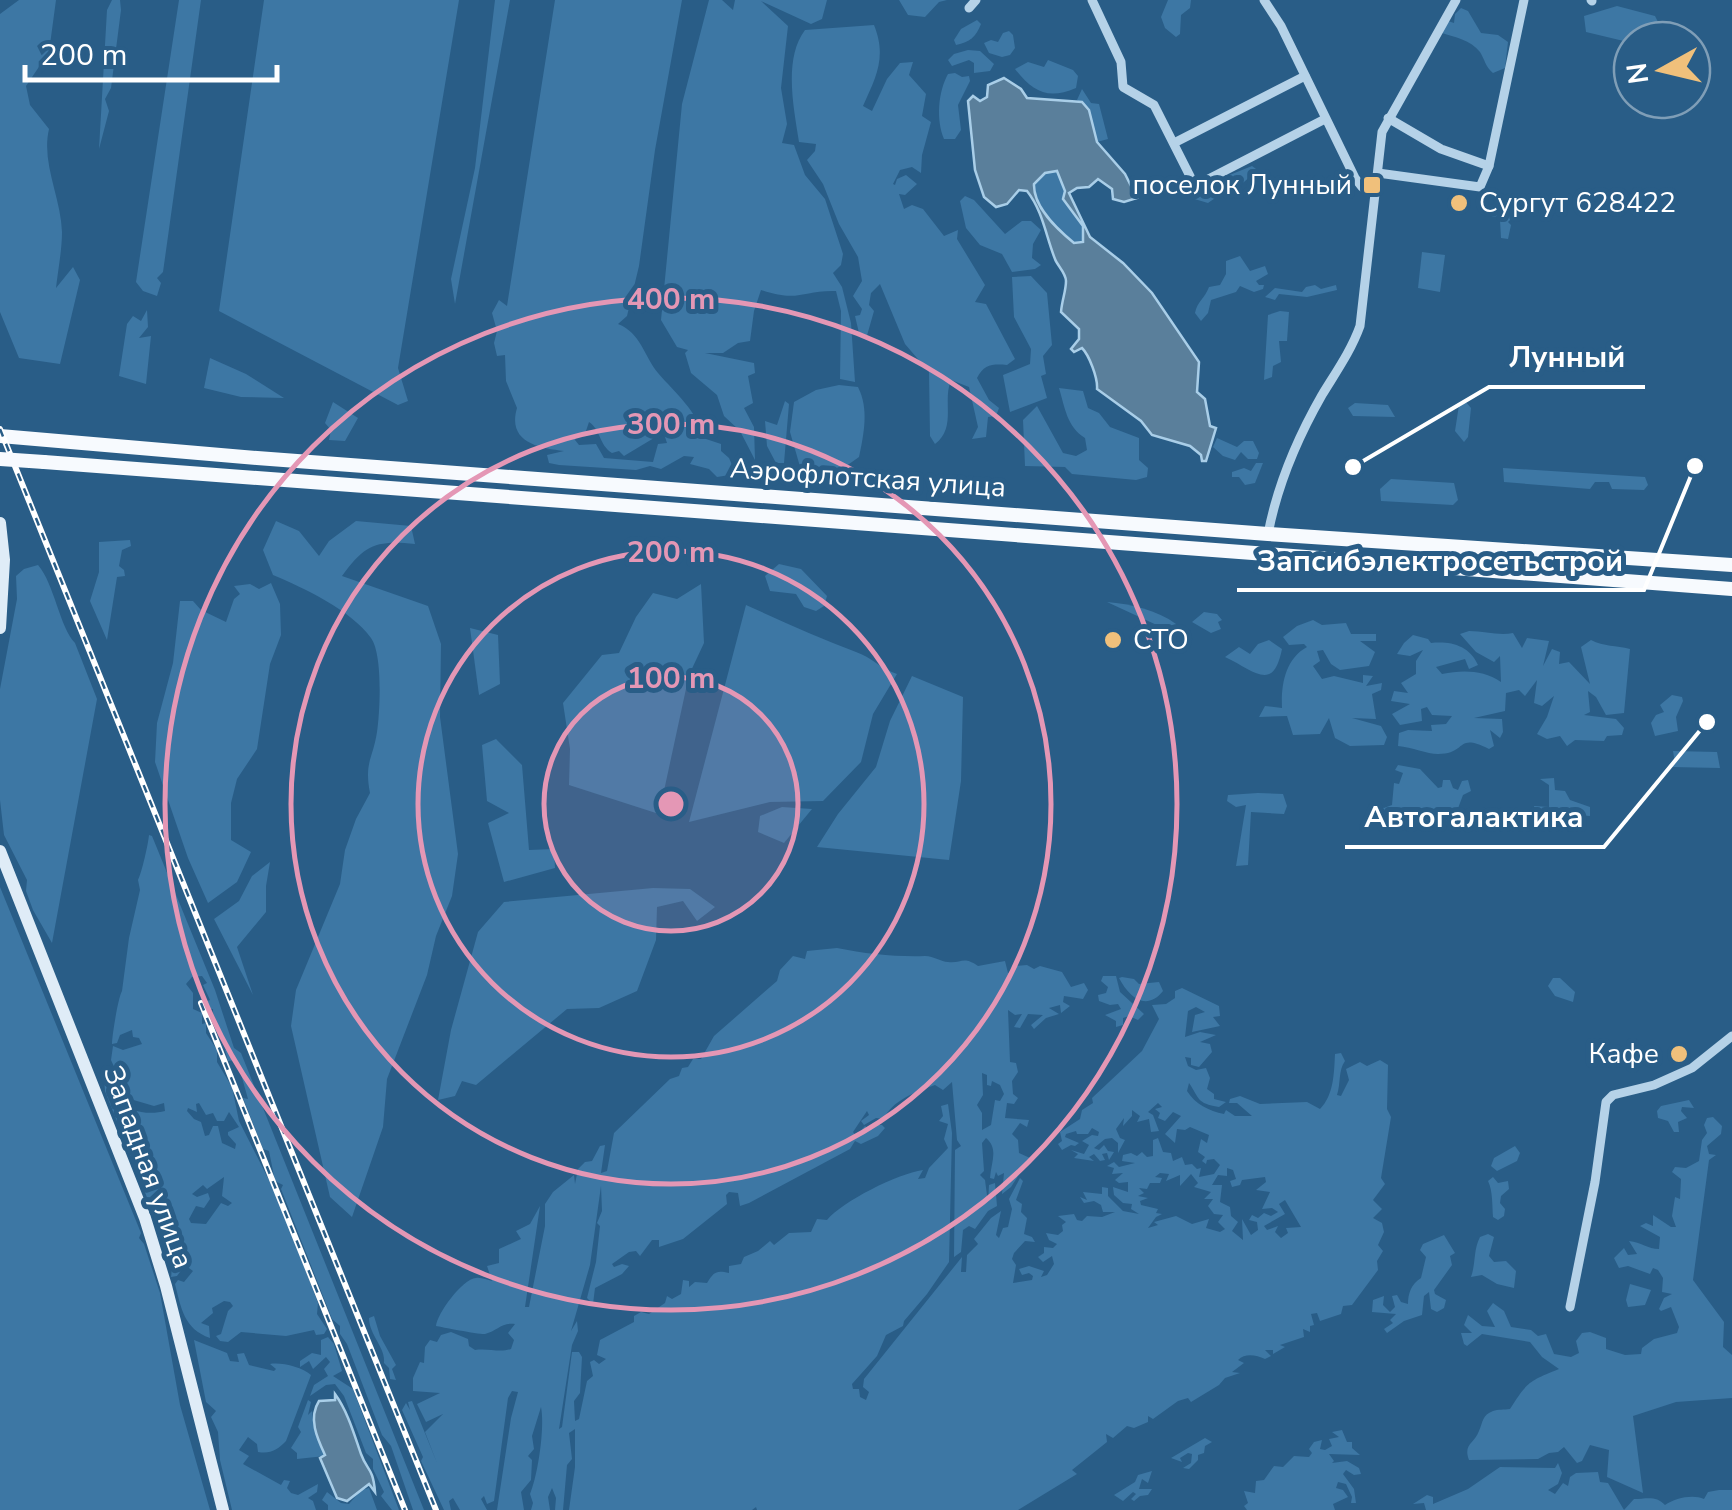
<svg xmlns="http://www.w3.org/2000/svg" width="1732" height="1510" viewBox="0 0 1732 1510" font-family="'Nunito Sans',sans-serif">
	<style>
		.green { fill: #3d77a4; fill-rule: evenodd }
		.water { fill: #5a7f9b; stroke: #a9cee8; stroke-width: 2.5; fill-rule: evenodd }
		.lines { fill: none; stroke-linecap: round; stroke-linejoin: round }
		.street { stroke: #b5d2e8; stroke-width: 9 }
		.secondary { stroke: #dfecf7; stroke-width: 12 }
		.primary { stroke: #f7fafe; stroke-width: 14 }
		.rail-casing { stroke: #fff; stroke-width: 6 }
		.rail { stroke: #295d87; stroke-width: 2.5; stroke-dasharray: 8; stroke-linecap: butt }
		.primary-bridge { stroke: #f7fafe; stroke-width: 14 }
		.ring { fill: none; stroke: #e497b5; stroke-width: 5 }
		.poi-dot { fill: #f0c07b; stroke: #295d87; stroke-width: 4 }
		.labels { text-anchor: middle; dominant-baseline: central; stroke-width: 10; stroke-linejoin: round; paint-order: stroke }
		.poi-label { font-size: 28px; fill: #fff; stroke: #295d87; text-anchor: end }
		.street-label { font-size: 28px; fill: #fff; stroke: #295d87 }
		.centre { fill: #e497b5; stroke: #295d87; stroke-width: 5 }
		.ring-label { font-size: 30px; text-anchor: middle; font-weight: bold; fill: #e497b5; stroke: #295d87; stroke-width: 10; stroke-linejoin: round; paint-order: stroke }
		.leader { fill: none; stroke: #fff; stroke-width: 4 }
		.callout-dot { fill: #fff; stroke: #295d87; stroke-width: 4 }
		.callout-label { font-size: 30px; text-anchor: middle; font-weight: bold; fill: #fff; stroke: #295d87; stroke-width: 10; stroke-linejoin: round; paint-order: stroke }
	</style>
	<rect width="100%" height="100%" fill="#295d87"/>
	<g class="green">
		<path d="M 19,0 L 56,0 L 49,52 L 26,86 L 30,105 L 49,129 C 41,163 61,197 62,232 C 62,250 58,270 56,288 L 73,267 L 80,280 L 60,364 L 19,358 L 0,312 L 0,14 Z"/>
		<polygon points="112,0 120,0 121,10 111,88 105,99 109,111 99,149 107,10"/>
		<polygon points="179,0 201,0 163,272 157,278 161,283 157,296 143,291 136,282"/>
		<polygon points="264,0 459,0 398,368 408,401 398,405 219,311"/>
		<polygon points="495,0 510,0 455,304 451,279 475,168"/>
		<path d="M 555,0 L 682,0 L 655,150 L 639,266 L 627,316 L 618,324 C 641,333 644,356 658,373 C 675,393 698,411 703,438 L 721,444 L 721,451 L 729,458 L 736,474 L 717,477 L 709,469 L 690,464 L 694,457 L 684,456 L 661,469 L 650,466 L 636,470 L 559,465 L 549,463 L 547,455 L 564,451 C 538,448 507,442 517,408 L 506,381 L 505,355 L 497,356 L 494,343 L 497,331 L 492,313 L 499,300 L 507,306 ZM 589,422 C 601,430 599,445 612,453 L 619,451 L 624,456 L 654,438 L 658,438 L 663,431 L 667,443 L 658,444 L 653,462 L 604,458 L 596,444 L 579,445 L 575,440 L 577,435 L 585,434 Z"/>
		<path d="M 709,0 L 722,0 L 733,10 L 735,0 L 827,0 L 822,19 L 811,24 L 761,1 L 788,26 L 781,88 L 787,124 L 782,143 L 794,145 L 805,175 L 825,199 L 843,254 L 841,265 L 833,273 L 842,287 L 851,323 L 855,382 L 840,379 L 841,311 L 836,291 C 802,290 799,303 761,290 L 754,311 L 750,341 L 738,343 L 723,353 L 705,353 L 754,363 L 755,373 L 748,376 L 753,403 L 744,408 L 754,427 L 755,460 L 740,431 L 724,416 L 717,395 L 691,373 L 685,353 L 688,350 L 677,347 L 661,320 L 682,104 Z"/>
		<polygon points="899,0 947,0 939,2 925,17 908,15"/>
		<polygon points="1168,0 1191,0 1190,8 1181,15 1180,34 1176,37 1165,28 1161,17"/>
		<polygon points="1617,6 1655,16 1659,24 1656,40 1632,40 1632,43 1586,32 1584,16"/>
		<path d="M 1461,8 L 1468,11 L 1481,33 L 1498,35 L 1508,42 L 1505,68 L 1493,73 C 1485,66 1485,60 1480,52 C 1471,40 1454,37 1442,33 L 1448,21 L 1454,23 L 1455,14 Z"/>
		<path d="M 977,20 L 981,24 C 976,37 970,42 956,45 L 954,40 L 961,29 Z"/>
		<path d="M 874,25 C 887,57 876,77 863,106 L 872,111 L 887,79 L 900,63 L 913,62 L 909,75 L 926,94 L 922,116 L 931,122 L 922,155 L 921,173 L 912,167 L 900,170 L 893,184 L 895,185 L 897,179 L 906,175 L 917,184 L 905,195 L 899,194 L 904,209 L 912,205 L 923,209 L 944,236 L 958,230 L 957,239 L 985,285 L 975,302 L 986,304 L 1015,359 L 1007,365 C 993,364 984,364 977,378 L 989,400 L 999,408 L 996,416 L 988,417 L 986,437 L 972,439 L 978,427 L 969,387 L 951,380 C 942,402 957,427 935,444 L 930,436 L 929,372 L 905,344 L 880,284 L 871,293 L 869,305 L 874,311 L 866,339 L 859,333 L 855,316 L 860,315 L 862,309 L 853,296 L 862,281 L 858,257 L 839,224 L 823,184 L 807,160 L 815,151 L 816,144 L 799,142 C 794,109 783,59 805,30 Z"/>
		<polygon points="1009,31 1013,35 1015,48 1010,55 1002,57 989,53 984,43 991,40 998,42 1003,33"/>
		<polygon points="968,50 980,51 994,64 990,71 974,73 974,63 969,60 952,66 948,60 954,54"/>
		<path d="M 1048,60 L 1073,70 L 1078,76 L 1076,88 C 1048,100 1033,92 1015,69 L 1028,62 L 1044,67 Z"/>
		<path d="M 955,73 L 962,77 L 969,76 L 970,81 L 958,105 L 961,130 L 955,139 L 944,139 C 936,120 938,92 948,74 Z"/>
		<polygon points="1082,89 1091,103 1099,104 1108,139 1097,142 1089,110 1077,100"/>
		<path d="M 1252,166 L 1256,169 C 1240,191 1228,188 1208,203 L 1191,198 L 1192,190 Z"/>
		<path d="M 1057,171 L 1066,191 L 1063,199 L 1083,226 L 1084,242 L 1074,243 C 1057,229 1033,207 1034,184 L 1045,172 Z"/>
		<polygon points="965,196 974,200 1005,234 1022,221 1031,221 1041,230 1033,244 1032,258 1041,265 1035,269 1012,272 1002,254 980,245 966,228 960,201"/>
		<polygon points="1515,200 1512,218 1508,222 1511,225 1508,239 1501,238 1500,220 1504,215 1492,217 1490,206 1507,210 1507,203"/>
		<polygon points="1422,252 1445,255 1440,292 1418,288"/>
		<path d="M 1240,256 L 1250,271 L 1265,266 L 1268,274 L 1256,281 L 1259,285 L 1264,285 L 1263,289 L 1254,292 L 1240,286 L 1236,292 L 1211,300 L 1208,313 L 1201,321 L 1195,313 C 1197,302 1205,298 1209,287 L 1220,285 L 1226,274 L 1226,261 Z"/>
		<polygon points="1031,276 1047,293 1052,345 1043,356 1046,374 1041,376 1047,398 1010,412 1003,375 1030,364 1031,349 1014,317 1012,277"/>
		<polygon points="1315,285 1321,289 1336,285 1337,290 1307,297 1279,294 1275,300 1265,297 1275,288 1302,292 1306,287"/>
		<polygon points="147,310 148,327 139,338 151,336 146,384 119,376 127,324 133,316 141,321"/>
		<polygon points="1280,311 1289,312 1287,341 1279,341 1281,362 1273,366 1272,377 1264,380 1268,315"/>
		<polygon points="210,358 246,374 284,398 241,397 204,388"/>
		<path d="M 839,385 L 858,387 C 869,409 864,433 859,457 L 835,474 L 801,470 L 790,432 L 794,402 L 816,390 Z"/>
		<path d="M 1059,388 L 1083,391 L 1088,408 L 1099,413 L 1110,427 L 1139,438 L 1139,460 L 1148,468 L 1147,477 L 1136,480 L 1072,474 L 1065,467 L 1025,466 L 1023,420 L 1037,406 L 1063,453 L 1076,456 L 1087,450 L 1085,438 C 1067,427 1065,408 1059,388 Z"/>
		<polygon points="785,401 789,404 784,463 776,463 767,446 765,421 777,425"/>
		<polygon points="1465,401 1471,408 1468,437 1464,442 1455,431 1459,405"/>
		<polygon points="333,402 358,418 345,441 329,440 331,430 325,423"/>
		<polygon points="1355,403 1388,405 1395,417 1353,416 1348,408"/>
		<polygon points="1217,438 1237,447 1244,441 1253,441 1259,453 1257,459 1248,459 1241,452 1235,460 1223,456 1213,447"/>
		<polygon points="1256,463 1263,463 1255,483 1245,485 1239,477 1232,477 1232,472 1244,468 1251,471"/>
		<polygon points="1503,468 1645,477 1648,485 1644,490 1612,489 1609,482 1595,482 1590,489 1504,482"/>
		<polygon points="1391,479 1454,483 1458,500 1453,505 1381,501 1380,489"/>
		<path d="M 276,521 L 299,531 L 319,556 L 329,541 L 356,521 L 411,526 L 415,544 C 377,540 365,544 342,576 L 428,606 L 441,644 L 440,717 L 458,854 L 452,896 L 436,936 L 427,975 L 387,1079 L 383,1127 L 352,1217 L 330,1197 L 291,1026 L 296,990 L 340,884 L 345,850 L 356,819 L 370,793 C 364,762 373,759 377,732 C 380,711 383,655 371,638 C 351,610 304,588 273,575 L 263,550 Z"/>
		<polygon points="130,540 131,546 122,550 119,566 124,570 125,576 117,577 107,640 90,601 99,572 99,542"/>
		<polygon points="779,564 801,569 827,596 824,606 816,611 804,607 796,594 770,591 765,576"/>
		<path d="M 38,565 C 54,583 60,628 75,643 L 97,699 L 52,943 L 33,910 L 26,891 L 27,880 L 4,835 L 0,800 L 0,689 L 17,599 L 16,576 L 24,569 Z"/>
		<polygon points="271,583 280,604 281,635 270,664 257,749 237,779 231,803 231,840 251,852 237,882 208,903 188,858 155,762 157,723 173,663 180,601 193,601 201,610 226,622 234,599 240,594 234,586 250,584 259,589"/>
		<polygon points="701,584 704,643 689,675 659,814 569,785 570,749 563,703 602,655 619,653 636,617 653,593 677,599"/>
		<path d="M 1107,602 C 1131,604 1157,610 1176,624 L 1174,633 Z"/>
		<path d="M 746,605 C 782,621 819,638 856,652 C 871,657 881,669 897,674 L 873,714 L 861,762 L 823,801 L 770,802 L 689,822 Z"/>
		<polygon points="1204,612 1217,614 1222,620 1218,622 1221,629 1211,633 1192,622"/>
		<path d="M 1313,620 L 1322,625 L 1346,623 L 1351,634 L 1376,634 L 1376,641 L 1360,641 L 1375,652 L 1369,666 L 1340,670 L 1331,664 L 1323,650 L 1317,651 L 1320,661 L 1313,666 L 1322,679 L 1334,676 L 1363,683 L 1363,675 L 1373,676 L 1366,686 L 1382,683 L 1381,690 L 1372,694 L 1376,719 L 1352,718 L 1381,726 L 1387,737 L 1384,745 L 1350,746 L 1335,738 L 1329,718 L 1320,734 L 1293,735 L 1287,716 L 1259,717 L 1265,706 L 1282,708 C 1281,685 1285,659 1307,647 L 1304,644 L 1289,645 L 1283,637 L 1297,626 Z"/>
		<polygon points="470,628 498,635 500,684 479,695"/>
		<path d="M 1469,631 C 1485,631 1499,636 1513,633 L 1522,648 L 1527,638 L 1549,641 L 1543,666 L 1552,649 L 1560,652 L 1559,664 L 1569,662 L 1590,684 L 1581,647 L 1591,640 C 1604,647 1616,645 1630,649 L 1624,713 L 1606,715 L 1596,697 L 1588,691 L 1590,712 L 1584,715 L 1616,719 L 1624,728 L 1622,735 L 1607,736 L 1604,741 L 1575,740 L 1567,746 L 1560,736 L 1547,739 L 1537,734 L 1547,717 L 1554,696 L 1542,706 L 1534,703 L 1537,680 L 1525,696 L 1519,690 L 1506,693 L 1505,711 L 1474,718 L 1502,719 L 1503,732 L 1500,738 L 1490,730 L 1494,746 L 1489,749 C 1455,732 1468,754 1438,754 C 1427,754 1412,747 1398,746 L 1399,733 L 1408,730 L 1432,731 L 1431,725 L 1446,724 L 1452,716 L 1432,715 L 1427,707 L 1421,709 L 1422,721 L 1400,725 L 1392,714 L 1410,704 L 1391,701 L 1394,691 L 1408,693 L 1401,683 L 1416,674 L 1416,661 L 1423,650 L 1410,656 L 1397,654 L 1404,643 L 1413,635 L 1428,639 L 1431,643 C 1450,641 1469,645 1478,665 L 1469,669 L 1465,659 L 1436,667 L 1442,674 C 1463,670 1483,670 1501,682 L 1500,656 L 1494,662 L 1476,652 L 1460,634 Z"/>
		<path d="M 1269,640 L 1282,649 C 1273,693 1255,671 1225,657 L 1239,647 L 1250,654 L 1258,644 Z"/>
		<polygon points="912,676 963,697 961,781 949,860 817,847 838,814 876,767 890,721"/>
		<polygon points="1672,695 1682,697 1683,701 1676,717 1678,731 1655,736 1651,723 1656,715 1664,712 1660,705"/>
		<polygon points="496,739 522,765 529,850 554,849 555,868 504,882 488,823 509,813 487,801 482,745"/>
		<polygon points="1673,751 1717,752 1720,768 1672,767 1675,763"/>
		<polygon points="1398,765 1420,769 1438,788 1442,787 1443,780 1450,780 1453,788 1458,790 1462,781 1468,780 1471,791 1463,795 1457,811 1464,812 1468,817 1465,826 1395,821 1393,817 1378,814 1375,807 1377,805 1384,808 1392,805 1394,783 1399,784 1403,773 1395,770"/>
		<polygon points="1554,778 1555,790 1565,791 1570,800 1590,807 1590,816 1536,812 1534,806 1549,807 1549,785 1540,779"/>
		<polygon points="1258,793 1283,794 1287,806 1284,814 1251,812 1248,865 1236,866 1246,805 1236,807 1227,801 1228,795"/>
		<polygon points="782,807 812,809 784,843 758,832 760,816"/>
		<path d="M 149,835 L 152,836 L 215,990 L 234,1048 L 241,1053 L 424,1510 L 413,1510 L 391,1446 L 382,1435 L 347,1344 L 340,1334 L 340,1326 L 332,1319 L 281,1189 L 283,1185 L 275,1181 L 269,1151 L 263,1149 L 243,1098 L 248,1099 L 237,1060 L 228,1061 L 225,1050 L 231,1050 C 226,1038 212,1022 213,1009 L 209,1009 L 205,1002 L 210,1000 L 203,985 L 207,983 L 202,976 L 192,977 L 186,984 L 193,993 L 193,1009 L 202,1013 L 202,1024 L 206,1023 L 206,1033 L 217,1050 L 217,1062 L 232,1087 L 239,1121 L 278,1198 L 318,1303 L 317,1314 L 327,1329 L 324,1334 L 316,1335 L 314,1330 L 286,1336 L 241,1332 L 228,1342 L 220,1341 L 216,1336 L 221,1334 L 228,1311 L 233,1306 L 230,1302 L 224,1301 L 212,1308 L 213,1313 L 201,1323 L 209,1326 L 210,1338 C 184,1329 181,1308 175,1284 L 178,1280 L 184,1282 L 193,1271 L 185,1265 L 177,1276 L 171,1277 C 174,1262 162,1252 167,1235 L 161,1233 L 105,1091 L 104,1077 L 115,1069 L 111,1060 L 113,1046 L 123,1050 L 142,1044 L 139,1038 L 133,1037 L 132,1030 L 120,1035 L 117,1043 L 112,1044 C 112,1036 118,998 122,991 L 129,938 L 140,890 L 138,880 C 142,872 148,845 149,835 ZM 120,1096 L 154,1106 L 164,1103 L 165,1111 C 151,1115 127,1113 118,1099 ZM 199,1103 L 206,1115 L 213,1113 L 217,1121 L 224,1121 L 229,1112 L 239,1127 L 228,1132 L 228,1135 L 236,1144 L 235,1149 L 222,1143 L 218,1126 L 213,1126 L 209,1135 L 205,1136 L 201,1122 L 194,1119 L 187,1111 L 188,1108 L 197,1112 L 196,1104 ZM 224,1177 L 222,1196 L 232,1203 L 228,1206 L 221,1203 L 206,1224 L 191,1223 L 189,1219 L 196,1206 L 204,1208 L 210,1199 L 208,1193 L 197,1197 L 192,1194 L 203,1185 L 207,1189 Z"/>
		<polygon points="270,862 266,886 266,912 237,947 253,995 214,919 239,901 252,876"/>
		<polygon points="0,887 141,1233 139,1238 144,1244 160,1293 180,1405 210,1510 0,1510"/>
		<polygon points="653,888 690,889 715,907 697,921 683,901 657,907 656,940 637,991 599,1008 567,1009 476,1085 462,1081 455,1096 438,1100 451,1030 478,932 504,902"/>
		<path d="M 837,948 C 866,954 897,957 925,956 C 934,956 941,962 948,962 C 961,964 963,955 978,966 L 1005,961 L 1008,973 L 1014,972 L 1015,966 L 1027,965 L 1034,969 L 1040,966 L 1062,972 L 1071,987 L 1084,983 L 1088,990 L 1083,999 L 1064,996 L 1063,1002 L 1070,1006 L 1061,1013 L 1060,1005 L 1049,1008 L 1059,1014 L 1046,1018 L 1034,1029 L 1031,1025 L 1043,1015 L 1028,1014 L 1020,1028 L 1014,1027 L 1022,1014 L 1015,1015 L 1008,1010 L 1010,1062 L 1016,1063 L 1018,1072 L 1012,1081 L 1013,1094 L 1018,1098 L 1014,1104 L 1007,1103 L 1005,1118 L 1029,1120 L 1027,1127 L 1020,1123 L 1012,1134 L 1018,1140 L 1019,1153 L 1030,1158 L 1011,1187 L 1002,1194 L 1004,1173 L 998,1176 L 996,1172 L 994,1179 L 990,1178 C 991,1162 999,1149 986,1138 L 982,1143 L 984,1171 L 980,1175 L 985,1180 L 988,1203 L 989,1185 L 995,1183 L 997,1206 L 988,1211 L 975,1229 L 969,1226 L 963,1230 L 961,1252 L 954,1257 L 955,1150 L 961,1146 L 957,1140 L 952,1082 L 943,1090 L 935,1085 C 917,1091 891,1101 884,1119 L 876,1118 L 864,1125 L 861,1121 L 869,1115 L 867,1111 L 853,1132 L 856,1136 L 865,1126 L 870,1130 L 875,1125 L 882,1125 L 885,1128 L 878,1136 L 861,1144 L 855,1141 L 850,1149 L 749,1203 L 740,1206 L 738,1193 L 729,1192 L 726,1195 L 727,1204 L 683,1239 L 659,1247 L 659,1240 L 652,1240 L 640,1256 L 636,1251 L 629,1252 L 612,1264 L 614,1267 L 622,1264 L 629,1266 L 622,1274 L 595,1288 L 593,1304 L 587,1298 L 596,1262 L 600,1226 L 597,1223 L 602,1211 L 601,1186 L 590,1265 L 571,1331 L 577,1321 L 578,1331 L 572,1345 L 559,1429 L 562,1427 L 572,1352 L 579,1352 L 582,1357 L 580,1393 L 574,1401 L 575,1421 L 579,1419 L 587,1381 L 593,1376 L 590,1362 L 594,1360 L 599,1364 L 606,1359 L 597,1355 L 600,1340 L 634,1322 L 634,1316 L 641,1312 L 649,1314 L 665,1303 L 667,1296 L 672,1299 L 681,1294 L 683,1280 L 689,1281 L 689,1287 L 695,1282 L 707,1283 C 714,1272 716,1270 729,1273 L 729,1266 L 741,1264 L 744,1257 L 758,1251 L 770,1241 L 774,1245 L 789,1233 L 811,1232 L 817,1219 L 827,1220 C 843,1201 897,1174 923,1170 L 918,1179 L 925,1178 L 929,1168 L 948,1148 L 944,1139 L 948,1124 L 939,1121 L 943,1116 L 941,1106 L 948,1104 L 952,1133 L 949,1262 L 927,1294 L 904,1321 L 903,1326 L 886,1335 L 877,1356 L 852,1384 L 853,1389 L 859,1389 L 860,1397 L 866,1400 L 869,1392 L 863,1387 L 864,1379 L 962,1257 L 961,1272 L 966,1272 L 967,1255 L 978,1244 L 974,1239 L 991,1218 L 1001,1211 L 996,1235 L 999,1238 L 1003,1228 L 1008,1227 L 1012,1209 L 1009,1199 L 1020,1178 L 1023,1181 L 1016,1200 L 1022,1204 L 1021,1212 L 1027,1218 L 1024,1234 L 1032,1237 L 1035,1242 L 1025,1241 L 1014,1253 L 1012,1259 L 1016,1265 L 1013,1283 L 1032,1280 L 1033,1276 L 1029,1273 L 1022,1275 L 1019,1269 L 1029,1266 L 1044,1271 L 1041,1277 L 1047,1275 L 1054,1264 L 1052,1256 L 1043,1262 L 1038,1257 L 1044,1253 L 1044,1247 L 1053,1248 L 1057,1244 L 1049,1240 L 1046,1233 L 1058,1235 L 1063,1231 L 1062,1225 L 1066,1222 L 1058,1216 L 1074,1214 L 1077,1220 L 1082,1221 L 1087,1216 L 1102,1217 L 1115,1212 L 1103,1212 L 1101,1205 L 1094,1201 L 1084,1203 L 1080,1197 L 1087,1200 L 1083,1192 L 1102,1194 L 1102,1187 L 1108,1188 L 1108,1196 L 1123,1211 L 1139,1214 L 1131,1209 L 1132,1204 L 1123,1203 L 1114,1195 L 1113,1187 L 1128,1192 L 1128,1182 L 1119,1183 L 1115,1180 L 1123,1173 L 1112,1174 L 1114,1168 L 1107,1166 L 1114,1162 L 1119,1167 L 1135,1163 L 1122,1161 L 1123,1155 L 1131,1153 L 1137,1156 L 1142,1152 L 1147,1157 L 1153,1156 L 1153,1140 L 1158,1138 L 1163,1152 L 1171,1153 L 1173,1161 L 1182,1157 L 1185,1165 L 1192,1164 L 1197,1169 L 1201,1168 L 1199,1177 L 1214,1174 L 1220,1165 L 1214,1159 L 1207,1160 L 1206,1164 L 1202,1161 L 1205,1157 L 1198,1152 L 1201,1139 L 1207,1143 L 1209,1135 L 1190,1127 L 1185,1130 L 1177,1129 L 1175,1143 L 1165,1134 L 1181,1116 L 1173,1112 L 1165,1121 L 1158,1118 L 1160,1113 L 1155,1109 L 1162,1107 L 1158,1103 L 1148,1112 L 1153,1115 L 1159,1131 L 1151,1132 L 1149,1119 L 1137,1122 L 1140,1116 L 1132,1110 L 1132,1116 L 1123,1126 L 1124,1118 L 1116,1129 L 1120,1138 L 1125,1140 L 1118,1153 L 1118,1143 L 1112,1138 L 1105,1139 L 1094,1148 L 1099,1150 L 1104,1145 L 1108,1151 L 1114,1152 L 1109,1160 L 1107,1153 L 1102,1154 L 1105,1160 L 1100,1161 L 1094,1154 L 1089,1157 L 1094,1161 L 1074,1158 L 1078,1154 L 1071,1150 L 1084,1154 L 1089,1145 L 1082,1141 L 1092,1135 L 1098,1136 L 1099,1132 L 1092,1128 L 1088,1134 L 1077,1134 L 1076,1131 L 1066,1134 L 1065,1137 L 1079,1143 L 1075,1146 L 1071,1145 L 1062,1150 L 1058,1144 L 1062,1141 L 1060,1132 L 1080,1119 L 1082,1110 L 1093,1103 L 1092,1098 L 1142,1051 L 1159,1019 L 1152,1005 L 1166,1004 L 1175,998 L 1175,991 L 1182,988 L 1219,1006 L 1220,1016 L 1213,1017 L 1220,1026 L 1192,1032 L 1195,1015 L 1205,1012 L 1196,1007 L 1188,1011 L 1185,1037 L 1200,1032 L 1216,1035 L 1200,1042 L 1210,1044 L 1212,1052 L 1199,1067 L 1191,1065 L 1191,1058 L 1185,1057 L 1188,1066 L 1196,1070 L 1206,1068 L 1210,1078 L 1207,1089 L 1214,1094 L 1214,1099 L 1226,1102 L 1219,1107 C 1196,1103 1200,1099 1189,1083 L 1187,1091 C 1195,1104 1209,1111 1224,1114 L 1226,1110 L 1235,1116 L 1252,1116 L 1237,1103 L 1229,1103 L 1230,1099 L 1240,1096 L 1260,1104 L 1307,1102 L 1320,1109 C 1334,1095 1334,1073 1335,1054 L 1341,1053 L 1345,1061 C 1338,1071 1341,1083 1337,1095 L 1341,1096 L 1349,1080 L 1346,1069 L 1360,1062 L 1367,1066 L 1380,1060 L 1388,1065 L 1387,1109 L 1391,1117 L 1381,1178 L 1385,1184 L 1373,1200 L 1382,1209 L 1373,1218 L 1382,1223 L 1384,1232 L 1378,1245 L 1383,1251 L 1377,1261 L 1378,1270 L 1352,1305 L 1343,1306 L 1341,1314 L 1320,1321 L 1317,1313 L 1311,1314 L 1314,1325 L 1310,1326 L 1310,1332 L 1303,1329 L 1304,1337 L 1280,1345 L 1285,1347 L 1273,1354 L 1273,1350 L 1265,1350 L 1271,1356 L 1265,1359 C 1256,1355 1245,1353 1238,1360 L 1244,1363 L 1232,1372 L 1240,1373 L 1225,1378 L 1219,1385 L 1191,1402 L 1188,1398 L 1178,1401 L 1153,1419 L 1148,1416 L 1148,1422 L 1134,1428 L 1127,1426 L 1113,1438 L 1106,1434 L 1107,1442 L 1072,1470 L 1077,1474 L 1018,1510 L 757,1510 L 756,1507 L 752,1510 L 569,1510 L 575,1467 L 575,1429 L 569,1433 L 572,1459 L 567,1465 L 563,1510 L 555,1510 L 556,1498 L 552,1488 L 548,1497 L 550,1510 L 531,1510 L 533,1503 L 530,1494 C 538,1475 545,1427 541,1407 L 532,1436 L 534,1449 L 528,1456 L 532,1460 L 531,1480 L 521,1492 L 524,1510 L 497,1510 L 511,1418 L 518,1392 L 512,1391 L 508,1398 L 494,1501 L 487,1504 L 484,1496 L 481,1499 L 487,1510 L 460,1510 L 453,1498 L 449,1501 L 451,1510 L 444,1510 L 421,1461 L 423,1457 L 402,1410 L 406,1403 L 410,1410 L 408,1402 L 412,1401 L 437,1463 L 425,1432 L 443,1414 L 426,1422 L 417,1404 L 440,1393 L 413,1391 L 413,1378 L 420,1362 L 424,1363 L 425,1347 L 430,1340 L 437,1342 L 441,1335 L 451,1332 L 468,1339 L 469,1346 L 475,1350 C 488,1348 500,1353 511,1349 L 514,1340 L 508,1333 L 515,1324 C 502,1322 497,1331 485,1334 C 482,1335 441,1327 436,1326 C 437,1314 462,1279 476,1278 C 481,1277 487,1280 492,1281 L 487,1266 L 499,1263 L 499,1249 L 521,1239 L 516,1231 L 530,1224 L 540,1206 L 525,1307 L 529,1307 L 545,1226 L 545,1204 L 553,1192 L 574,1175 L 575,1184 L 578,1169 L 585,1162 L 592,1161 L 600,1146 L 605,1145 L 601,1173 L 607,1171 L 614,1133 L 670,1079 L 679,1076 L 682,1068 L 688,1067 L 693,1059 L 701,1059 L 714,1036 L 777,981 L 780,970 L 793,956 L 805,959 L 807,951 ZM 982,1073 L 987,1075 L 987,1085 L 991,1086 L 992,1081 L 1000,1085 L 1004,1094 L 1000,1101 L 995,1100 L 991,1125 L 982,1130 L 982,1113 L 977,1105 L 983,1095 ZM 1227,1168 L 1233,1170 L 1236,1179 L 1230,1181 L 1232,1187 L 1240,1185 L 1242,1180 L 1265,1177 L 1266,1182 L 1256,1190 L 1270,1192 L 1262,1209 L 1272,1208 L 1278,1212 L 1271,1216 L 1264,1213 L 1258,1218 L 1252,1215 L 1249,1220 L 1257,1222 L 1258,1230 L 1251,1235 L 1242,1219 L 1243,1240 L 1232,1231 L 1238,1222 L 1231,1216 L 1230,1207 L 1220,1202 L 1222,1185 L 1212,1185 L 1218,1175 L 1227,1176 ZM 1160,1173 L 1169,1174 L 1166,1181 L 1180,1175 L 1180,1186 L 1191,1174 L 1198,1183 L 1194,1187 L 1211,1192 L 1204,1199 L 1213,1199 L 1208,1206 L 1214,1214 L 1223,1215 L 1218,1222 L 1225,1229 L 1220,1232 L 1206,1228 L 1209,1219 L 1192,1224 L 1176,1216 L 1154,1222 L 1158,1225 L 1148,1228 L 1156,1217 L 1162,1214 L 1156,1213 L 1158,1209 L 1141,1205 L 1140,1201 L 1148,1198 L 1138,1196 L 1144,1193 L 1139,1188 L 1147,1189 L 1150,1183 L 1160,1183 L 1162,1178 L 1155,1177 ZM 1285,1200 L 1301,1227 L 1286,1228 L 1288,1233 L 1281,1238 L 1275,1232 L 1278,1226 L 1267,1230 L 1264,1226 L 1285,1214 L 1279,1204 Z"/>
		<polygon points="1103,976 1116,976 1120,992 1144,1014 1138,1020 1129,1016 1123,1018 1123,1025 1116,1027 1116,1021 1105,1015 1121,1009 1118,1004 1110,1005 1099,1001 1098,995 1106,993 1108,987 1101,981"/>
		<path d="M 1122,977 L 1134,979 L 1139,984 L 1159,982 L 1163,991 C 1146,1012 1129,997 1119,978 Z"/>
		<polygon points="1553,978 1560,978 1575,992 1573,1002 1555,996 1548,986"/>
		<polygon points="1689,1100 1694,1108 1682,1107 1681,1111 1687,1118 1678,1122 1679,1132 1674,1132 1668,1121 1658,1118 1657,1111 1661,1106"/>
		<path d="M 1713,1117 L 1722,1126 L 1721,1134 L 1707,1146 L 1709,1154 L 1716,1155 L 1709,1160 L 1693,1280 L 1724,1322 L 1723,1347 L 1732,1355 L 1732,1398 L 1676,1402 L 1633,1416 L 1643,1493 L 1607,1477 L 1609,1450 L 1590,1445 L 1582,1461 L 1577,1463 L 1564,1447 L 1558,1452 L 1549,1453 L 1538,1459 L 1469,1460 C 1463,1444 1474,1444 1479,1431 C 1483,1422 1482,1415 1493,1411 C 1498,1409 1504,1410 1510,1409 C 1527,1382 1529,1381 1559,1369 L 1542,1357 L 1530,1342 L 1482,1334 L 1467,1346 L 1464,1344 L 1461,1333 L 1472,1333 L 1464,1325 L 1468,1315 L 1482,1326 L 1495,1327 L 1487,1311 L 1493,1303 L 1504,1311 L 1511,1327 L 1531,1330 L 1538,1336 L 1546,1334 L 1554,1354 L 1571,1357 L 1579,1353 L 1576,1341 L 1582,1333 L 1590,1332 L 1606,1338 L 1606,1349 L 1625,1355 L 1641,1354 L 1642,1348 L 1654,1339 L 1677,1333 L 1679,1327 L 1671,1307 L 1661,1311 L 1659,1309 L 1664,1298 L 1672,1294 L 1662,1292 L 1663,1278 L 1658,1270 L 1653,1268 L 1650,1274 L 1628,1266 L 1619,1268 L 1614,1258 L 1624,1248 L 1628,1255 L 1637,1254 L 1629,1241 C 1641,1242 1648,1249 1659,1249 L 1660,1237 L 1640,1226 L 1646,1223 L 1653,1226 L 1653,1215 L 1671,1227 L 1676,1227 L 1672,1216 L 1675,1197 L 1680,1199 L 1681,1179 L 1672,1172 L 1675,1167 L 1686,1168 L 1699,1161 L 1702,1140 L 1707,1133 L 1704,1125 L 1707,1118 Z"/>
		<polygon points="1515,1146 1520,1153 1517,1161 1497,1171 1491,1166 1494,1158"/>
		<path d="M 1493,1177 L 1498,1183 L 1508,1181 L 1509,1189 L 1501,1196 L 1500,1203 L 1505,1209 L 1504,1216 L 1498,1220 L 1493,1217 C 1492,1206 1493,1191 1488,1181 Z"/>
		<path d="M 1488,1234 L 1494,1237 L 1489,1256 L 1494,1262 L 1506,1261 L 1516,1271 L 1514,1288 L 1497,1284 L 1482,1275 L 1471,1277 C 1476,1263 1473,1251 1480,1237 Z"/>
		<path d="M 1444,1235 L 1455,1253 L 1450,1256 L 1452,1265 L 1434,1290 L 1435,1294 L 1446,1300 L 1444,1308 L 1437,1312 L 1431,1309 L 1429,1292 L 1424,1296 L 1422,1315 L 1404,1321 L 1387,1333 L 1384,1329 L 1393,1323 L 1390,1320 L 1396,1314 L 1372,1312 L 1373,1300 L 1384,1296 L 1383,1305 L 1390,1312 L 1395,1307 L 1392,1296 L 1397,1295 L 1401,1302 L 1408,1304 C 1408,1294 1411,1284 1421,1278 L 1426,1257 L 1420,1250 L 1423,1244 Z"/>
		<polygon points="1630,1284 1651,1290 1645,1305 1628,1307 1626,1300"/>
		<path d="M 374,1316 L 380,1336 L 396,1365 L 392,1369 L 396,1380 L 390,1379 L 389,1368 L 384,1363 C 386,1348 369,1335 369,1318 Z"/>
		<polygon points="328,1337 334,1344 342,1371 333,1376 353,1389 399,1510 392,1510 381,1496 384,1492 373,1469 373,1459 366,1453 344,1396 335,1384 326,1385 310,1396 314,1385 328,1376 324,1369 330,1362 326,1357 313,1369 309,1361 300,1367 300,1361 312,1353 321,1355 321,1340"/>
		<path d="M 194,1340 L 227,1353 L 230,1361 L 239,1362 L 237,1354 L 244,1353 L 249,1365 L 274,1371 L 276,1369 L 270,1364 C 281,1362 302,1367 311,1375 L 286,1441 C 277,1450 271,1454 258,1452 L 257,1444 L 248,1437 L 239,1450 L 249,1456 L 243,1464 L 281,1485 L 284,1480 L 290,1481 L 287,1488 L 291,1493 L 298,1495 L 318,1484 L 317,1492 L 308,1498 L 313,1501 L 316,1510 L 232,1510 L 220,1460 L 218,1432 L 211,1417 L 216,1411 L 206,1402 Z"/>
		<polygon points="308,1400 311,1402 308,1415 312,1411 314,1426 325,1456 297,1459 297,1453 291,1448 301,1432 298,1427"/>
		<polygon points="1342,1430 1347,1442 1352,1442 1352,1448 1360,1455 1329,1454 1334,1461 1332,1463 1347,1461 1359,1468 1361,1474 1354,1475 1346,1470 1343,1474 1354,1489 1356,1503 1351,1503 1352,1497 1346,1484 1338,1482 1336,1488 1343,1490 1348,1497 1333,1504 1335,1510 1247,1510 1244,1506 1248,1503 1244,1491 1255,1493 1256,1481 1264,1480 1274,1466 1283,1467 1294,1456 1309,1457 1312,1453 1309,1449 1314,1442 1322,1440 1320,1449 1325,1450 1332,1446 1329,1439 1339,1437 1332,1432"/>
		<polygon points="1205,1438 1212,1442 1205,1446 1204,1453 1198,1455 1198,1460 1189,1469 1183,1468 1191,1463 1192,1454 1188,1453 1180,1458 1182,1462 1171,1458"/>
		<polygon points="1558,1463 1562,1473 1558,1484 1548,1490 1555,1494 1563,1483 1568,1486 1570,1477 1576,1473 1598,1472 1600,1482 1608,1483 1624,1510 1426,1510 1424,1503 1413,1504 1427,1495 1433,1497 1433,1504 1468,1489 1500,1467 1555,1468"/>
		<polygon points="1152,1471 1148,1483 1142,1479 1139,1489 1152,1489 1148,1495 1140,1496 1134,1501 1131,1499 1136,1494 1133,1492 1123,1501 1114,1495 1135,1482 1138,1475"/>
		<polygon points="369,1488 377,1510 328,1510 328,1505 322,1500 327,1492 341,1503 349,1504 361,1490"/>
		<path d="M 1719,1490 L 1732,1490 L 1732,1510 L 1624,1510 L 1634,1499 C 1646,1499 1656,1495 1665,1505 C 1675,1498 1693,1494 1704,1499 L 1708,1492 Z"/>
	</g>
	<g class="water">
		<path d="M 1004,78 L 1021,89 L 1027,98 L 1082,102 L 1089,110 L 1097,142 L 1125,174 L 1137,198 L 1124,202 L 1113,199 L 1112,189 L 1098,179 L 1089,187 L 1077,188 L 1069,193 L 1090,237 L 1123,263 L 1152,293 L 1199,362 L 1197,392 L 1205,399 L 1210,426 L 1216,428 L 1206,461 L 1202,461 L 1201,455 L 1190,446 L 1152,435 L 1141,421 L 1097,389 C 1098,378 1089,355 1082,348 L 1074,352 L 1071,349 L 1079,339 L 1079,329 L 1061,312 C 1062,300 1066,291 1066,281 C 1066,273 1057,265 1055,259 C 1046,237 1043,211 1027,191 L 1019,190 L 1007,204 L 996,207 L 984,197 L 975,170 L 968,101 L 973,96 L 980,101 L 987,97 L 988,85 ZM 1057,171 L 1065,191 L 1063,199 L 1083,226 L 1083,242 L 1074,243 C 1057,229 1033,207 1034,184 L 1045,173 Z"/>
		<path d="M 335,1394 C 348,1412 354,1434 361,1454 C 367,1471 373,1467 375,1492 L 369,1484 L 347,1501 L 337,1498 L 320,1458 L 325,1455 C 317,1438 308,1418 319,1401 L 335,1400 Z"/>
	</g>
	<g class="lines">
		<g class="street">
			<polyline points="1092,0 1121,62 1123,87 1154,105 1195,186 1325,119"/>
			<polyline points="1264,0 1281,26 1355,178 1362,187 1375,195"/>
			<polyline points="1591,0 1592,1"/>
			<polyline points="969,8 976,0"/>
			<polyline points="1388,118 1441,149 1489,166"/>
			<polyline points="1174,143 1305,76"/>
			<polyline points="1378,173 1480,187 1489,166 1524,0"/>
			<path d="M 1268,534 C 1277,487 1298,437 1322,395 C 1336,372 1351,351 1360,326 L 1382,132 L 1456,0"/>
			<polyline points="1570,1307 1595,1182 1606,1102 1613,1095 1654,1085 1692,1068 1732,1036"/>
		</g>
		<g class="secondary">
			<polyline points="0,523 4,560 0,628"/>
			<polyline points="0,851 145,1218 166,1286 223,1510"/>
		</g>
		<g class="primary">
			<polyline points="0,436 257,458 1268,534 1732,565"/>
			<polyline points="44,462 1732,589"/>
		</g>
		<g class="rail-casing">
			<g id="rail">
				<polyline points="0,429 436,1510"/>
				<polyline points="201,1003 405,1510"/>
			</g>
		</g>
		<use href="#rail" class="rail"/>
		<polyline class="primary-bridge" points="0,459 44,462"/>
	</g>
	<circle cx="671" cy="804" r="127" fill="#e497b5" fill-opacity=".12"/>
	<g class="ring">
		<circle cx="671" cy="804" r="127"/>
		<circle cx="671" cy="804" r="253"/>
		<circle cx="671" cy="804" r="380"/>
		<circle cx="671" cy="804" r="506"/>
	</g>
	<g class="poi-dot">
		<rect x="1362" y="175" width="20" height="20" rx="5"/>
		<circle cx="1459" cy="203" r="10"/>
		<circle cx="1113" cy="640" r="10"/>
		<circle cx="1679" cy="1054" r="10"/>
	</g>
	<g class="labels">
		<g class="poi-label">
			<text x="1352" y="185">поселок Лунный</text>
			<text x="1479" y="203" text-anchor="start">Сургут 628422</text>
			<text x="1133" y="640" text-anchor="start">СТО</text>
			<text x="1659" y="1054">Кафе</text>
		</g>
		<g class="street-label">
			<text transform="translate(868 478) rotate(4)">Аэрофлотская улица</text>
			<text transform="translate(148 1167) rotate(70)">Западная улица</text>
		</g>
	</g>
	<circle cx="671" cy="804" r="15" class="centre"/>
	<g class="ring-label">
		<text x="671" y="309">400 m</text>
		<text x="671" y="434">300 m</text>
		<text x="671" y="562">200 m</text>
		<text x="671" y="688">100 m</text>
	</g>
	<path class="leader" d="M1353 467L1489 387H1645M1695 466L1644 590H1237M1707 722L1604 847H1345"/>
	<g class="callout-dot">
		<circle cx="1353" cy="467" r="10"/>
		<circle cx="1695" cy="466" r="10"/>
		<circle cx="1707" cy="722" r="10"/>
	</g>
	<g class="callout-label">
		<text x="1567" y="367">Лунный</text>
		<text x="1440" y="571">Запсибэлектросетьстрой</text>
		<text x="1474" y="827">Автогалактика</text>
	</g>
	<g transform="translate(1662 70) rotate(262)"><circle r="48" fill="#295d87" stroke="#7f9eb7" stroke-width="2.5"/>
	<path d="M0-8L18 38L0 25L-18 38Z" fill="#f0c07b"/>
	<text y="-15" font-size="28" font-weight="bold" text-anchor="middle" fill="#ffffff">N</text>
	</g>
	<path d="M25 65v15h252v-15" fill="none" stroke="#ffffff" stroke-width="5"/>
	<text x="40" y="65" font-size="30" fill="#ffffff" stroke="#295d87" stroke-width="8" paint-order="stroke">200 m</text>
</svg>
